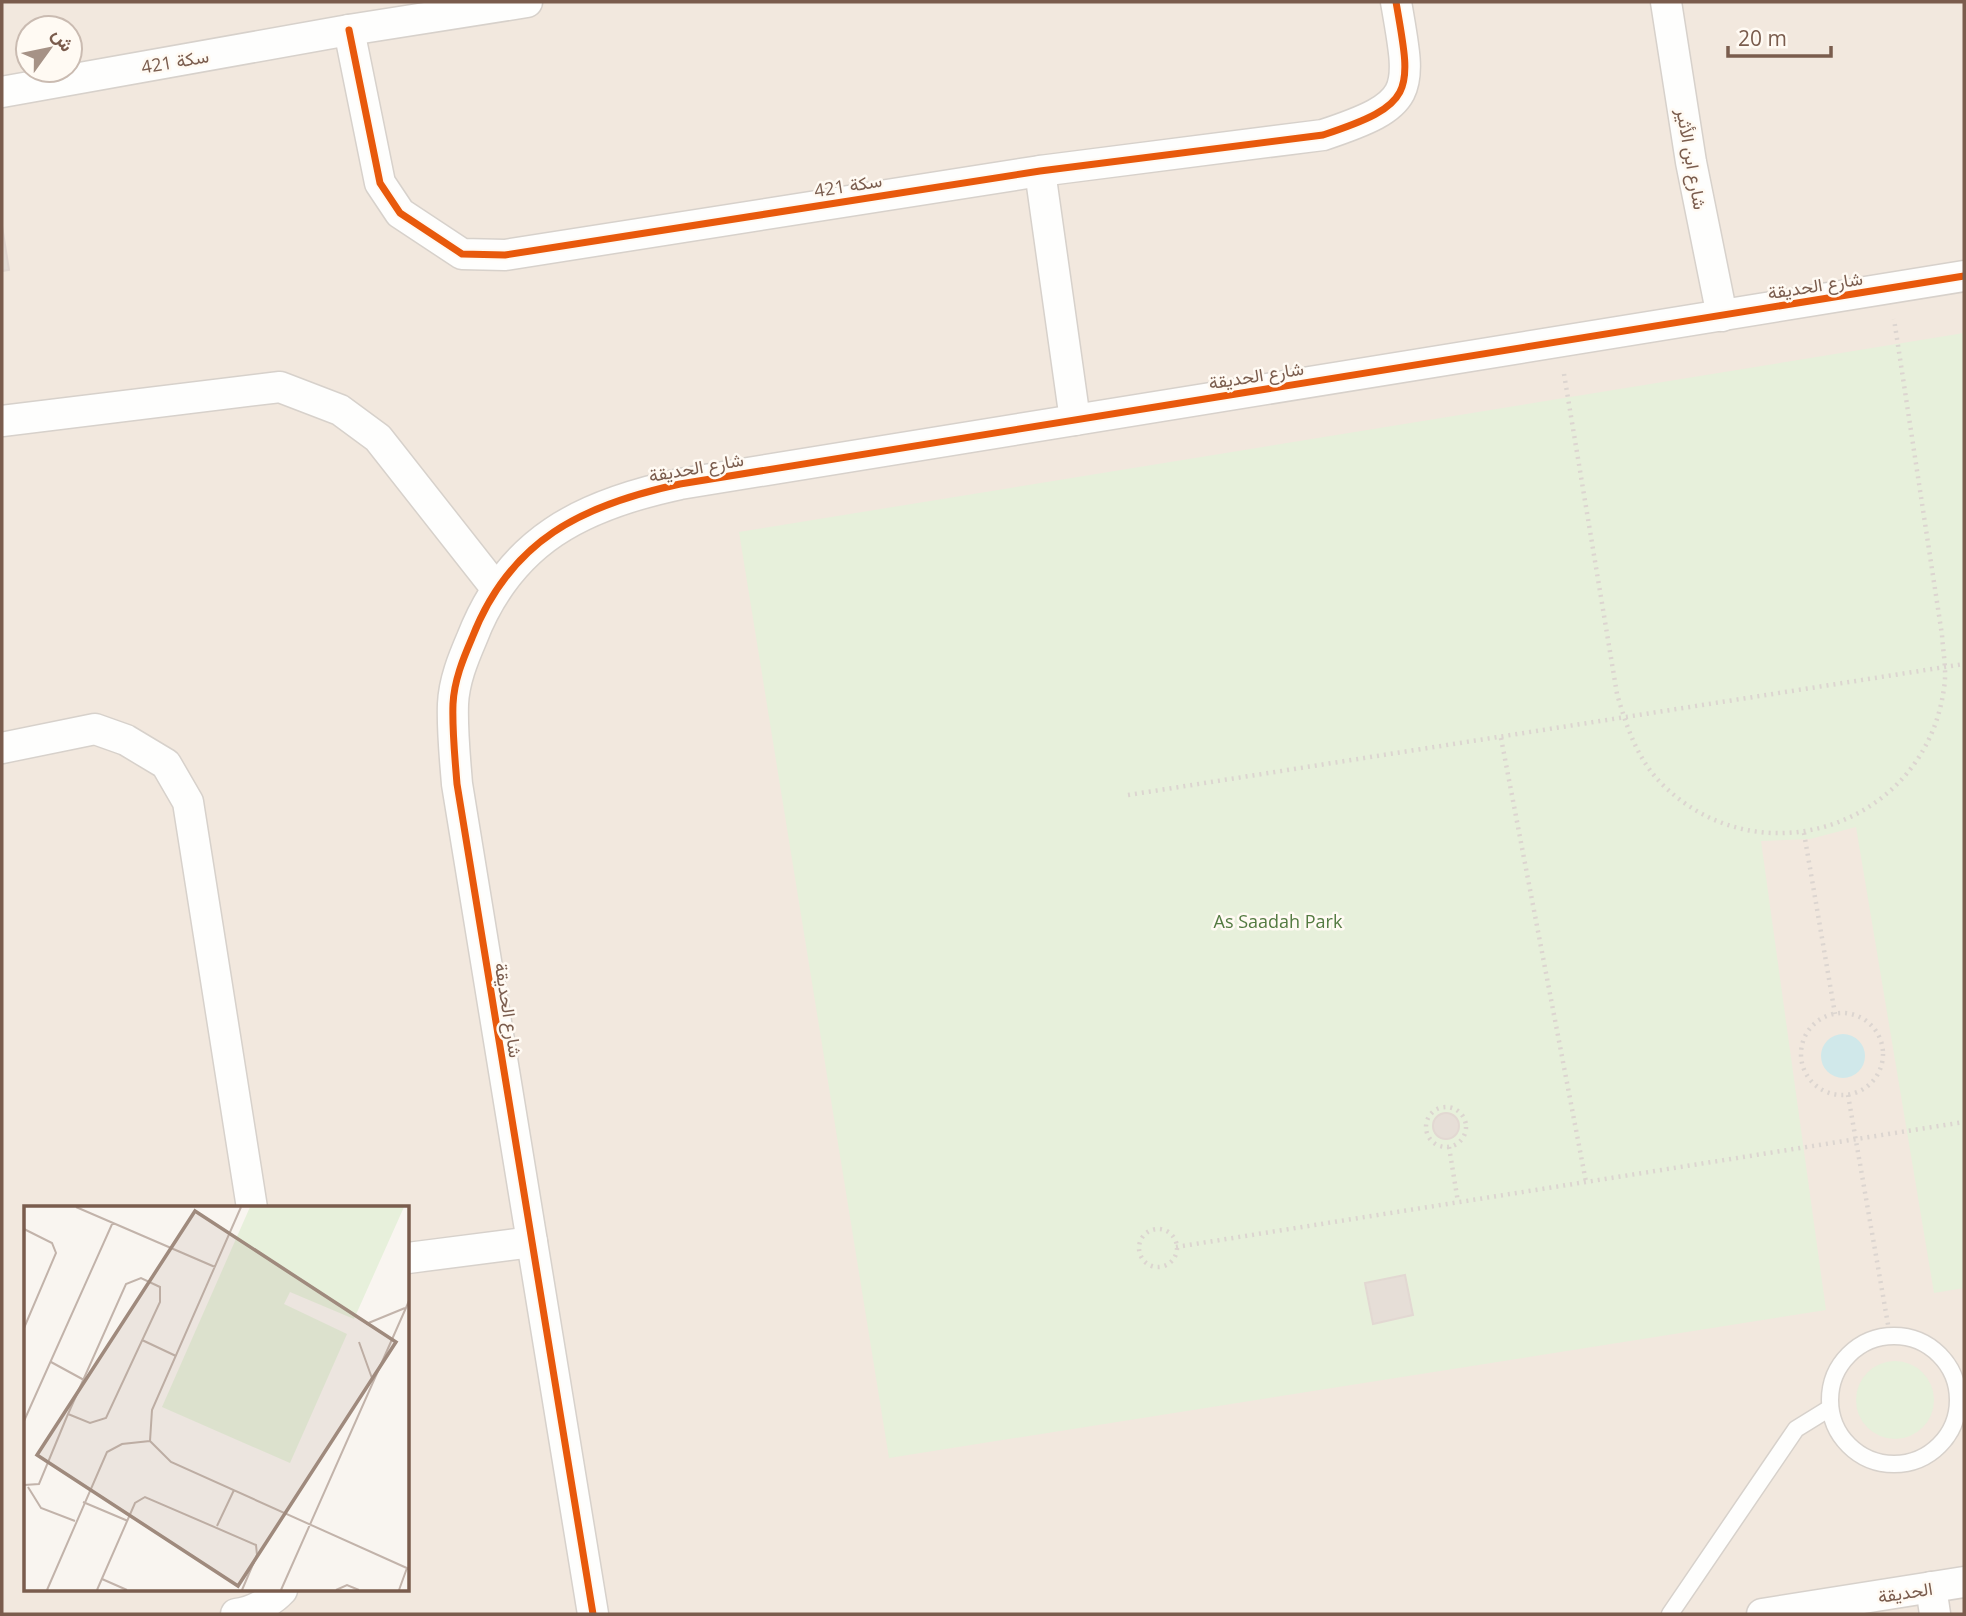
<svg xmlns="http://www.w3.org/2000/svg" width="1966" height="1616" viewBox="0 0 1966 1616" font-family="'Open Sans',Vazirmatn,sans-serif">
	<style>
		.residential { fill: #f2e8de; fill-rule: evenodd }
		.green { fill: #e7f0db }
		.water { fill: #d0e8ea }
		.building { fill: #e6ded7; stroke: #e2d8d2; stroke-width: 2 }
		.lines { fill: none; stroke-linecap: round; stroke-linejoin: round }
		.lane-casing { stroke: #d7d1cb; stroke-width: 19 }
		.street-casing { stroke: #d7d1cb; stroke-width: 33 }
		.path { stroke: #dcd5d0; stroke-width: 4.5; stroke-dasharray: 2 5; stroke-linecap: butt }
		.lane { stroke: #fefefd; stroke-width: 16 }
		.street { stroke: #fefefd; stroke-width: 30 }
		.cycleway-casing { stroke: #fffaf3; stroke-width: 11 }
		.cycleway { stroke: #e8590c; stroke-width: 7 }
		.labels { text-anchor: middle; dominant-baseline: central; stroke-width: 5; stroke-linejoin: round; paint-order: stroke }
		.street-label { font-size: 18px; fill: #7a5c4d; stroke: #fffaf3 }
		.park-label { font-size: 18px; fill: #537a41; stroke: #fffaf3 }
		.inset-road { fill: none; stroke: #c2b3aa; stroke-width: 2 }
		.view { fill: #9f8a7d; fill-opacity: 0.15; stroke: #9f8a7d; stroke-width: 3.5 }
		.inset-edge { fill: none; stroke: #7a5c4d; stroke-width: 3.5 }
	</style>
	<rect width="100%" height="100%" fill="#f9f5f0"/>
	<path class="residential" d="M 2,2 L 1964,2 L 1964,1614 L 2,1614 ZM 28,28 L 70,28 L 70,70 L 28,70 ZM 26,1208 L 408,1208 L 408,1590 L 26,1590 Z"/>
	<g class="green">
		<polygon points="1964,333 1964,1288 1934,1293 1856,827 1810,839 1761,841 1826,1310 889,1458 739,532"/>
		<circle cx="1895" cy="1400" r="39"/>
	</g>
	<circle class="water" cx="1843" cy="1056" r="22"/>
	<g class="building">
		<polygon points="2,226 9,270 2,271"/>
		<circle cx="1446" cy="1126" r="13"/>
		<polygon points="1405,1275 1413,1315 1373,1324 1365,1283"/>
	</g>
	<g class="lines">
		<g class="lane-casing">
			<g id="lane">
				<circle cx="1894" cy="1400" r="64"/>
				<polyline points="1670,1614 1796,1429 1830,1408"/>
			</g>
		</g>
		<g class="street-casing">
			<g id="street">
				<polyline points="1666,2 1691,162 1722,316"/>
				<path d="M 349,30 L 380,183 L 400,213 L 462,254 L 505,255 L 1040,171 L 1323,135 C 1416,104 1412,93 1396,2"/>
				<polyline points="2,92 349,30 527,2"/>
				<polyline points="1040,171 1075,420"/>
				<polyline points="2,421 280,387 340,410 378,438 496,588"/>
				<polyline points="2,748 95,729 126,740 166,764 188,802 252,1208"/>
				<polyline points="408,1258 532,1242"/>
				<polyline points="1931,1587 1935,1614"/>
				<path d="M 236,1614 C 252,1612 271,1602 282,1590"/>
				<path d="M 593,1614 L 457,784 C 455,758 452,731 453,704 C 454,681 463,659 472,638 C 510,540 582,505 680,484 L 1964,276"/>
				<polyline points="1762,1614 1964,1582"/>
			</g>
		</g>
		<g class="path">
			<path d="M 1564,374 L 1617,694 C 1627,728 1638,762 1665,787 C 1764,881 1926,823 1944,688 C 1947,671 1943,652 1942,635 L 1894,319"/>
			<polyline points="1501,738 1586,1182"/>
			<polyline points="1128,795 1964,664"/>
			<polyline points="1804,833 1835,1014"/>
			<circle cx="1842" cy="1054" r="41"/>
			<polyline points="1848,1095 1890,1336"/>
			<circle cx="1446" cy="1127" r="20"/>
			<polyline points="1449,1147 1458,1202"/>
			<circle cx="1158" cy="1248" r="19"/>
			<polyline points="1176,1247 1964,1122"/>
		</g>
		<use href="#lane" class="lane"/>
		<use href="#street" class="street"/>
		<g class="cycleway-casing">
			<g id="cycleway">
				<path d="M 349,30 L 380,183 L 400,213 L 462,254 L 505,255 L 1040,171 L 1323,135 C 1416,104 1412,93 1396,2"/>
				<path d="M 593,1614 L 457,784 C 455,758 452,731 453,704 C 454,681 463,659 472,638 C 510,540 582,505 680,484 L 1964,276"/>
			</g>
		</g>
		<use href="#cycleway" class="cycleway"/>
	</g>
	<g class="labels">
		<g class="street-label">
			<text transform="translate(175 61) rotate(-10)">سكة 421</text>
			<text transform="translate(1692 159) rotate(80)">شارع ابن الأثير</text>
			<text transform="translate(848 185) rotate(-9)">سكة 421</text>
			<text transform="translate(1815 285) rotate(-9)">شارع الحديقة</text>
			<text transform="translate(1256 375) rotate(-9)">شارع الحديقة</text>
			<text transform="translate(696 467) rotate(-10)">شارع الحديقة</text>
			<text transform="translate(509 1010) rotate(81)">شارع الحديقة</text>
			<text transform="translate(1905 1592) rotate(-9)">الحديقة</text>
		</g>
		<g class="park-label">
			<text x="1278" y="921">As Saadah Park</text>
		</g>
	</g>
	<g transform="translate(24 1206)">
		<rect width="385" height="385" fill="#f9f5f0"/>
		<path d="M 226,1 L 380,1 L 330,113 L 266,86 L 260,98 L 323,128 L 266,257 L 138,201 Z" fill="#e7f0db"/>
		<path class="inset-road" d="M 52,1 L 191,61M 217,1 L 128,204 L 126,235 L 147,256 L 385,363M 0,23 L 28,37 L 32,47 L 0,122M 342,118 L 381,102M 118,134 L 152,150M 335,136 L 349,175M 27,156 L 60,174M 0,215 L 89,16M 0,279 L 15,278 L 44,208 L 102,78 L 117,72 L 136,81 L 136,96 L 82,212 L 66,217 L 44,208M 4,281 L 17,302 L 51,315M 59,296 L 104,315M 193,320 L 210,284M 78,373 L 103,384M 23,384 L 83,246 L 98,238 L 126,235M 73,384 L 111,297 L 121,291 L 232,339 L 233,349 L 218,384M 257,384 L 385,95M 312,384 L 323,379 L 335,384M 375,384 L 383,362"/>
		<path class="view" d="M 171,5 L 372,136 L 214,380 L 13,249 Z"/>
		<rect width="385" height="385" class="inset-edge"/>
	</g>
	<rect width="1966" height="1616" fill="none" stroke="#7a5c4d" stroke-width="7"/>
	<g transform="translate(49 49) rotate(57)"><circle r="33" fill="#fffaf3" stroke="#cabbb1" stroke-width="2"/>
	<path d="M0-5L12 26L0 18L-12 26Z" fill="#a69286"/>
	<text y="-10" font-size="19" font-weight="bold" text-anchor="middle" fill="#7a5c4d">ش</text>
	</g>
	<path d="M1728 46v10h103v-10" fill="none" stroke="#7a5c4d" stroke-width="3.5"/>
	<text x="1738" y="46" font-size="21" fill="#7a5c4d" stroke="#fffaf3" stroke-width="5" paint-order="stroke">20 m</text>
</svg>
